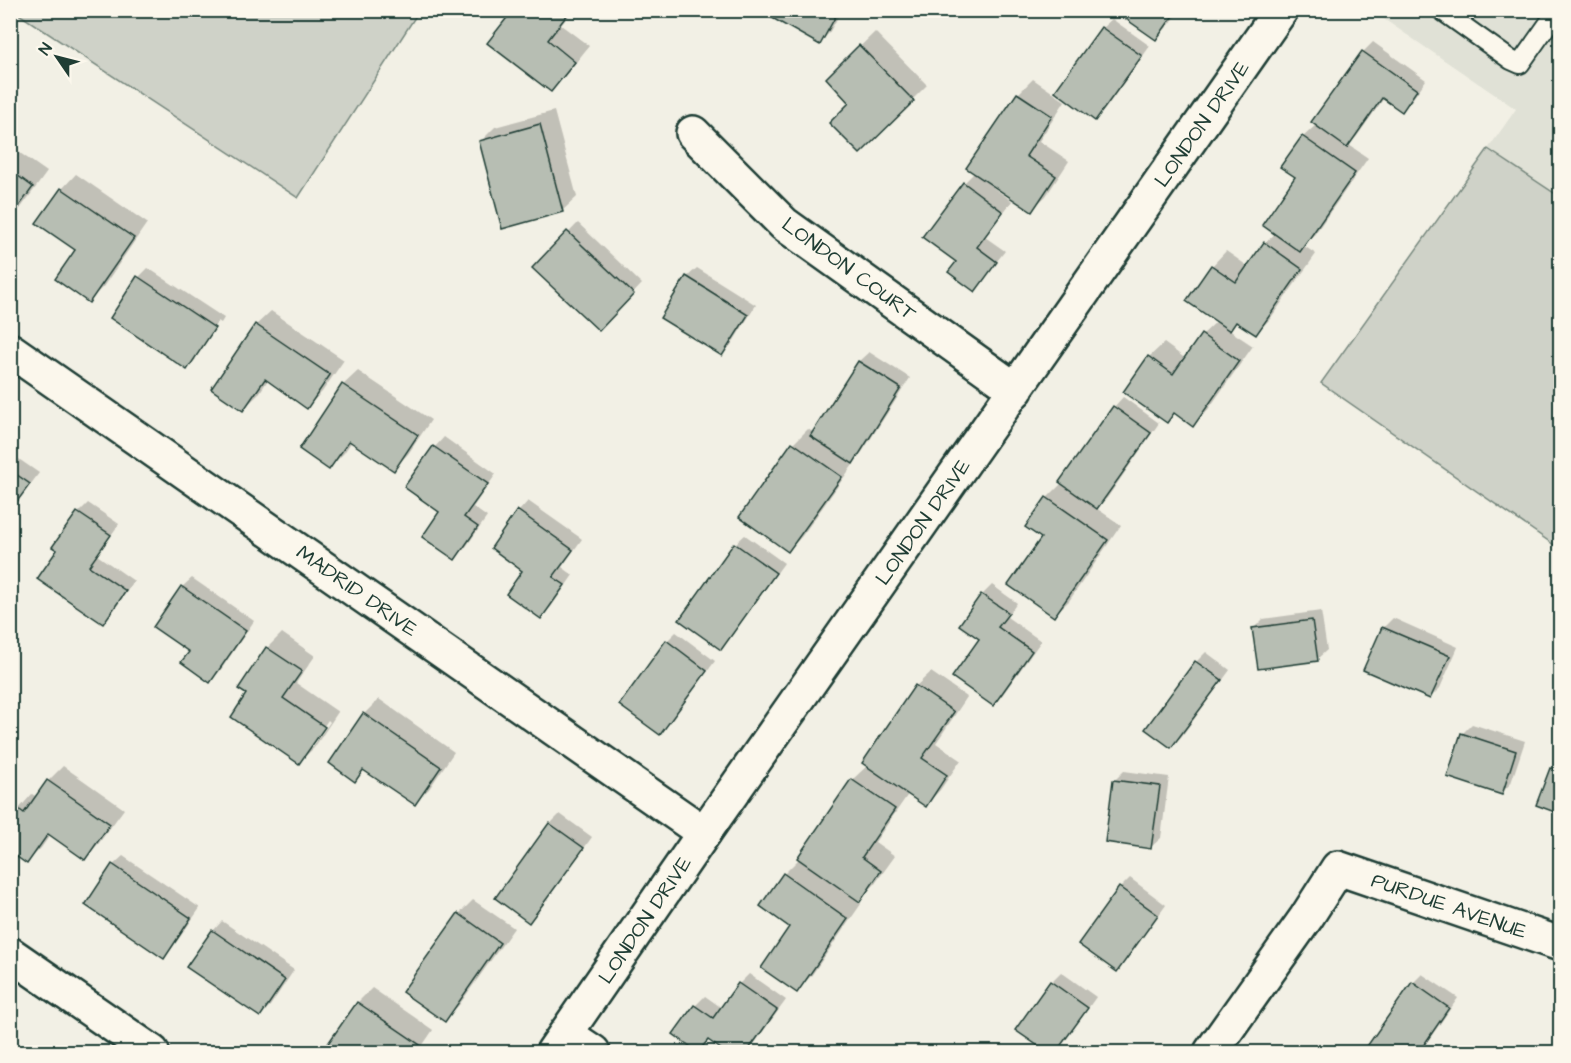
<svg xmlns="http://www.w3.org/2000/svg" width="1571" height="1063" viewBox="0 0 1571 1063" font-family="'Architects Daughter',sans-serif">
	<style>
		.built { fill: #e0e1d6 }
		.green { fill: #cfd2c8; stroke: #77887e; stroke-width: 1.5 }
		.shadow { fill: #0003; fill-rule: evenodd }
		.building { fill: #b7beb3; stroke: #1f3d34; stroke-width: 1.5 }
		.lines { fill: none; stroke-linecap: round; stroke-linejoin: round }
		.service-casing { stroke: #1f3d34; stroke-width: 22 }
		.minor-casing { stroke: #1f3d34; stroke-width: 38 }
		.service { stroke: #fbf7ec; stroke-width: 18 }
		.minor { stroke: #fbf7ec; stroke-width: 33 }
		.labels { text-anchor: middle; dominant-baseline: central; stroke-width: 5; stroke-linejoin: round; paint-order: stroke }
		.street-label { font-size: 21px; fill: #1f3d34; stroke: #fbf7ec }
	</style>
	<rect width="100%" height="100%" fill="#f2f0e5"/>
	<filter id="ink" filterUnits="userSpaceOnUse"><feTurbulence type="fractalNoise" baseFrequency=".0167" numOctaves="2"/><feDisplacementMap in="SourceGraphic" scale="12" xChannelSelector="R" yChannelSelector="G"/><feConvolveMatrix kernelMatrix="1 2 1 2 8 2 1 2 1" color-interpolation-filters="sRGB"/></filter>
	<g filter="url(#ink)">
		<polygon class="built" points="1372,11 1560,11 1560,197 1488,149 1516,109"/>
		<g class="green">
			<polygon points="14,11 419,11 298,198"/>
			<polygon points="1488,149 1560,197 1560,549 1321,383"/>
		</g>
		<g class="shadow">
			<polygon points="515,10 573,10 561,25 589,46 565,76 551,90"/>
			<polygon points="761,10 842,10 829,33 819,43"/>
			<polygon points="1116,10 1180,10 1170,24 1156,38"/>
			<polygon points="1112,19 1150,46 1105,109 1095,119 1102,28"/>
			<polygon points="875,32 927,85 860,152 851,102 828,78"/>
			<polygon points="1373,42 1426,80 1411,101 1401,110 1384,98 1357,136 1349,145 1368,158 1314,235 1304,246 1316,254 1270,319 1256,333 1238,321 1229,330 1253,346 1207,411 1193,425 1175,413 1167,421 1149,357 1164,343 1186,359 1202,335 1217,321 1212,266 1226,251 1249,267 1265,243 1276,233 1297,177 1303,137 1317,124 1313,122 1363,52"/>
			<polygon points="1033,79 1065,101 1039,141 1069,161 1046,196 1031,210 993,184 991,186 1012,201 985,237 1005,251 974,290 958,262 964,183 975,172 968,168 1018,94"/>
			<polygon points="554,111 577,197 562,211 480,142 495,127"/>
			<polygon points="10,146 47,172 20,209 10,218"/>
			<polygon points="76,174 147,223 103,287 88,301 62,189"/>
			<polygon points="578,223 642,284 599,329 534,268"/>
			<polygon points="148,268 224,318 221,323 218,321 193,359 196,359 187,368 139,277"/>
			<polygon points="697,268 756,305 731,345 722,354 687,277"/>
			<polygon points="271,311 344,360 322,392 307,407 268,380 258,395 243,409 256,325"/>
			<polygon points="869,352 910,378 862,452 853,461 855,462 802,536 788,551 794,443 808,429 814,433 859,361"/>
			<polygon points="358,371 431,420 408,454 393,469 352,441 344,453 329,468 343,385"/>
			<polygon points="1123,397 1159,423 1107,498 1096,508 1121,525 1069,601 1054,615 1043,538 1047,498 1062,483 1114,407"/>
			<polygon points="444,437 496,474 473,507 487,517 465,548 455,558 441,512 435,447"/>
			<polygon points="10,453 39,473 10,512"/>
			<polygon points="528,501 582,539 562,567 573,575 551,607 541,617 524,570 493,548 519,511"/>
			<polygon points="88,503 119,524 97,555 134,581 112,613 102,622 59,550 54,547 78,513"/>
			<polygon points="745,535 784,563 730,638 720,648 735,544"/>
			<polygon points="192,578 254,621 220,671 210,681 182,587"/>
			<polygon points="992,585 1017,603 1007,617 1041,641 1003,694 993,704 981,639 982,595"/>
			<polygon points="1321,611 1327,650 1317,659 1253,629 1263,619"/>
			<polygon points="1393,618 1458,647 1440,688 1430,698 1383,628"/>
			<polygon points="676,632 715,661 670,723 660,733 667,641"/>
			<path d="M 282,633 L 315,656 L 296,683 L 338,712 L 314,748 L 299,762 L 248,694 L 267,648 ZM 328,720 L 330,722 L 312,748 L 309,748 Z"/>
			<polygon points="1206,652 1230,670 1181,737 1171,746 1147,728 1196,662"/>
			<polygon points="931,672 967,697 936,743 961,760 940,790 926,805 909,793 875,842 895,856 874,885 858,901 861,904 811,976 796,991 791,927 784,874 800,858 852,780 868,765 916,686"/>
			<polygon points="379,699 454,752 429,789 414,803 365,770 355,780 331,763 364,714"/>
			<polygon points="1472,724 1525,741 1511,783 1502,793 1462,734"/>
			<polygon points="1560,759 1560,813 1538,804 1551,769"/>
			<polygon points="63,766 124,809 99,843 85,858 51,834 41,848 27,862 10,819 32,794 37,797 48,781"/>
			<polygon points="1124,771 1169,777 1161,838 1151,847 1114,781"/>
			<polygon points="560,814 592,837 539,911 529,921 497,898 550,824"/>
			<polygon points="123,856 200,908 173,947 164,957 113,865"/>
			<polygon points="1130,878 1166,905 1126,960 1117,970 1080,944 1120,888"/>
			<polygon points="473,900 514,928 459,1005 444,1020 459,914"/>
			<polygon points="222,921 294,970 270,1006 260,1015 213,931"/>
			<polygon points="1061,972 1096,997 1062,1045 1055,1052 1049,1052 1017,1029 1051,982"/>
			<polygon points="749,974 786,1000 748,1052 728,1052 710,1040 699,1051 675,1034 695,1006 705,996 722,1008 739,984"/>
			<polygon points="1422,974 1458,998 1420,1052 1365,1052 1413,983"/>
			<polygon points="372,988 433,1030 418,1052 323,1052 358,1002"/>
			<polygon points="1012,1046 1021,1052 1006,1052"/>
		</g>
		<g class="building">
			<polygon points="513,10 571,10 548,40 575,62 551,92 487,43"/>
			<polygon points="758,10 839,10 820,45"/>
			<polygon points="1113,10 1177,10 1156,40"/>
			<polygon points="1101,27 1142,56 1095,121 1055,91"/>
			<polygon points="859,45 914,101 860,154 829,123 849,103 826,78"/>
			<polygon points="1362,51 1417,90 1402,112 1382,98 1347,148 1311,122"/>
			<polygon points="1017,93 1052,116 1026,156 1056,176 1032,212 966,168"/>
			<polygon points="540,124 563,212 502,229 479,141"/>
			<polygon points="1302,136 1355,173 1300,252 1262,225 1295,177 1280,167"/>
			<polygon points="10,170 33,187 10,219"/>
			<polygon points="963,182 1003,212 977,247 997,262 975,292 948,272 956,262 922,237"/>
			<polygon points="61,188 134,238 89,303 55,279 75,250 36,223"/>
			<polygon points="567,231 634,294 599,331 532,268"/>
			<polygon points="1264,242 1302,269 1256,335 1236,322 1230,331 1186,301 1211,265 1236,282"/>
			<polygon points="137,276 215,328 187,370 110,318"/>
			<polygon points="686,276 748,315 722,356 660,318"/>
			<polygon points="255,324 330,375 307,409 265,379 243,411 211,389"/>
			<polygon points="1201,334 1239,361 1193,427 1174,413 1167,423 1123,392 1148,356 1173,374"/>
			<polygon points="858,361 901,388 853,464 810,436"/>
			<polygon points="342,384 418,435 394,471 349,441 329,470 299,449"/>
			<polygon points="1113,406 1151,433 1097,509 1059,482"/>
			<polygon points="792,442 842,477 788,552 739,517"/>
			<polygon points="433,446 488,484 464,517 478,527 455,560 422,537 439,512 404,487"/>
			<polygon points="10,470 30,484 10,511"/>
			<polygon points="1046,497 1108,540 1054,617 1008,585 1041,538 1025,527"/>
			<polygon points="517,510 573,550 553,577 565,585 541,619 506,594 522,571 491,548"/>
			<polygon points="77,512 111,535 89,566 126,591 103,624 37,579 57,550 52,547"/>
			<polygon points="734,543 776,573 721,650 679,620"/>
			<polygon points="181,586 246,631 210,683 181,662 189,652 153,627"/>
			<polygon points="981,594 1009,613 998,627 1032,651 993,706 952,677 979,639 959,625"/>
			<polygon points="1312,620 1318,661 1258,669 1252,628"/>
			<polygon points="1382,627 1450,656 1430,699 1363,670"/>
			<polygon points="666,640 707,671 660,735 619,705"/>
			<polygon points="266,647 302,671 283,698 325,727 299,764 231,717 246,694 238,689"/>
			<polygon points="1195,661 1222,680 1171,748 1145,729"/>
			<polygon points="915,685 954,712 922,758 947,775 926,807 862,763"/>
			<polygon points="363,713 441,767 415,805 363,770 355,782 329,763"/>
			<polygon points="1461,733 1516,751 1502,795 1447,777"/>
			<polygon points="1550,768 1560,772 1560,814 1536,805"/>
			<polygon points="851,779 895,809 862,857 881,871 860,902 797,858"/>
			<polygon points="47,780 110,824 85,860 48,834 27,864 10,852 10,817 17,808 24,813"/>
			<polygon points="1113,780 1160,786 1151,849 1105,842"/>
			<polygon points="549,823 584,848 529,923 495,898"/>
			<polygon points="112,864 191,918 164,959 85,905"/>
			<polygon points="783,873 848,919 797,993 761,968 789,927 760,906"/>
			<polygon points="1119,887 1158,915 1117,972 1078,944"/>
			<polygon points="458,913 500,943 445,1022 402,992"/>
			<polygon points="212,930 285,980 260,1017 186,967"/>
			<polygon points="1050,981 1088,1008 1056,1052 1047,1052 1015,1030"/>
			<polygon points="1412,982 1449,1008 1419,1052 1363,1052"/>
			<polygon points="738,983 777,1010 747,1052 725,1052 708,1040 698,1052 673,1034 694,1005 713,1018"/>
			<polygon points="357,1002 420,1045 415,1052 322,1052"/>
		</g>
		<g class="lines">
			<g class="service-casing">
				<polyline id="service" points="1441,10 1511,60 1520,64 1558,10"/>
			</g>
			<g class="minor-casing">
				<g id="minor">
					<polyline points="693,133 784,224 1016,390"/>
					<polyline points="10,350 704,833"/>
					<polyline points="10,954 152,1052"/>
					<polyline points="566,1034 593,1052"/>
					<polyline points="553,1052 704,833 1281,10"/>
					<polyline points="1211,1052 1306,918 1338,868 1560,944"/>
				</g>
			</g>
			<use href="#service" class="service"/>
			<use href="#minor" class="minor"/>
		</g>
	</g>
	<g class="labels">
		<g class="street-label">
			<text transform="translate(1202 124) rotate(-55)">LONDON DRIVE</text>
			<text transform="translate(849 269) rotate(36)">LONDON COURT</text>
			<text transform="translate(923 522) rotate(-55)">LONDON DRIVE</text>
			<text transform="translate(357 591) rotate(35)">MADRID DRIVE</text>
			<text transform="translate(1449 906) rotate(19)">PURDUE AVENUE</text>
			<text transform="translate(645 920) rotate(-56)">LONDON DRIVE</text>
		</g>
	</g>
	<rect width="1571" height="1063" fill="none" stroke="#fbf7ec" stroke-width="36"/>
	<rect x="18" y="18" width="1535" height="1027" fill="none" stroke="#1f3d34" stroke-width="2" filter="url(#ink)"/>
	<g transform="translate(57 57) rotate(305)" stroke="#fbf7ec" stroke-width="4.5" paint-order="stroke">
	<path d="M0-4.5L10 22L0 15L-10 22Z" fill="#1f3d34"/>
	<text y="-9" font-size="16" font-weight="bold" text-anchor="middle" fill="#1f3d34">N</text>
	</g>
</svg>
